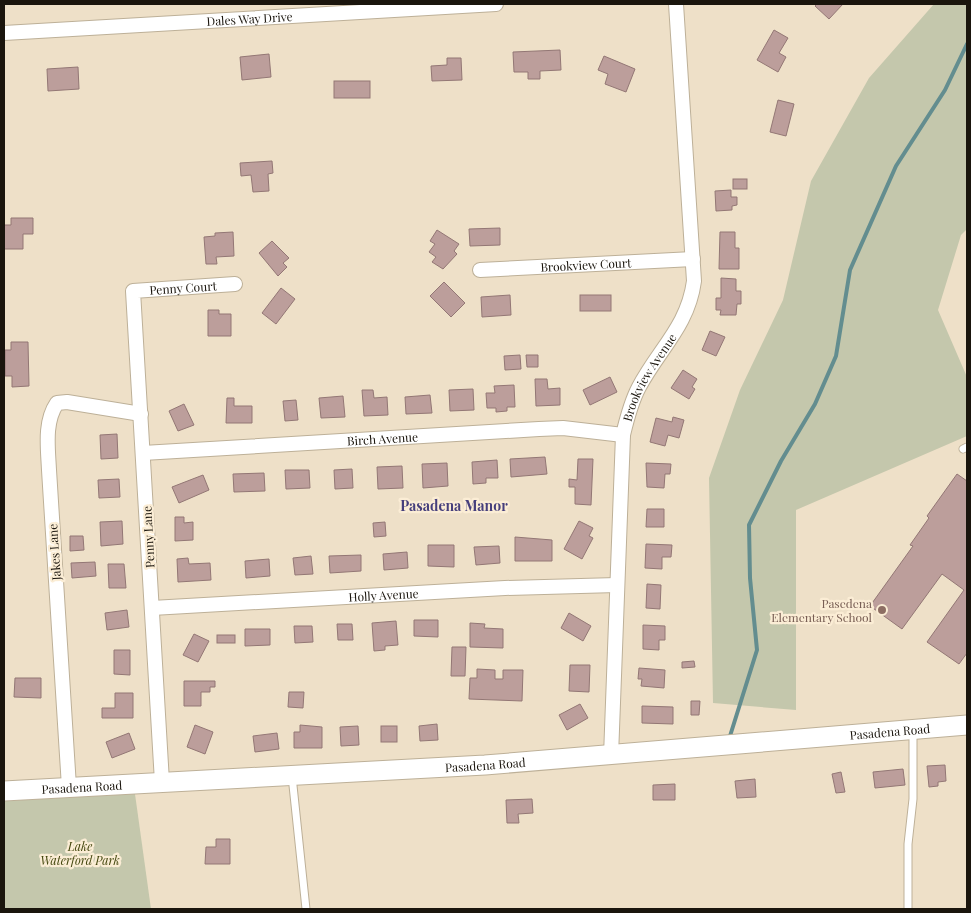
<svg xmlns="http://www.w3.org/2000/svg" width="971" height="913" viewBox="0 0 971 913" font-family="'Playfair Display',serif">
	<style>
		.green { fill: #c4c7ac }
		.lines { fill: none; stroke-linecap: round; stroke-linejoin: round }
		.stream { stroke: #638d8f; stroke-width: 4 }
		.building { fill: #bc9e9b; stroke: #937775 }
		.service-casing { stroke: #bdb098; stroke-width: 9 }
		.minor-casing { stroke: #bdb098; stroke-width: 16 }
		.secondary-casing { stroke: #bdb098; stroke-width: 21 }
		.service { stroke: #fff; stroke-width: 7 }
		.minor { stroke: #fff; stroke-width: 14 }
		.secondary { stroke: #fff; stroke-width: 19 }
		.education-dot { fill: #8d6e63; stroke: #fbedd5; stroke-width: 2 }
		.labels { text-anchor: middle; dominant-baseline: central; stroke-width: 4.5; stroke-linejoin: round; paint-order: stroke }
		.street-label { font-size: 12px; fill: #1a150d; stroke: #fbedd5 }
		.education-label { font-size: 12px; fill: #785e54; stroke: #fbedd5; text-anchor: end }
		.park-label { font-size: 12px; font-style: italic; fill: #44470e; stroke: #fbedd5 }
		.neighbourhood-label { font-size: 14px; font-weight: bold; fill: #463f7c; stroke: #fbedd5 }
	</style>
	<rect width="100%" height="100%" fill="#eee0c8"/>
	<g class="green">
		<polygon points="934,4 967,4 967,229 961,235 938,310 967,377 967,436 796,510 796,710 713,703 709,478 740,390 783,300 811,181 869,78"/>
		<polygon points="135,794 151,909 4,909 4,801"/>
	</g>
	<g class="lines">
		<polyline class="stream" points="730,736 757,650 750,578 749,525 781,461 815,404 836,356 850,270 896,166 945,90 967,44"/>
	</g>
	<g class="building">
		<polygon points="817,4 843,4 829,19 815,6"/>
		<polygon points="774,30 788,38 779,53 786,57 778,72 757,60"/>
		<polygon points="560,50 561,70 540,71 540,79 528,79 528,72 514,72 513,52"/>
		<polygon points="269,54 271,77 242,80 240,57"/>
		<polygon points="604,56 635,69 626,92 605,84 608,74 598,70"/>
		<polygon points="447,58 461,58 462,80 432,81 431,66 447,65"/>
		<polygon points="78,67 79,89 48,91 47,69"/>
		<rect x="334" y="81" width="36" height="17"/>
		<polygon points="778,100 794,104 786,136 770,132"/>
		<polygon points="272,161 273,173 268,174 269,191 253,192 251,175 241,176 240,163"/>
		<rect x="733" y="179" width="14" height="10"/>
		<polygon points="731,190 731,197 737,197 737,205 732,206 732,210 716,211 715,191"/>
		<polygon points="11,218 33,218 33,234 23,234 23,249 4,249 4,225 11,225"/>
		<polygon points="500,228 500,245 470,246 469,229"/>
		<polygon points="437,230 459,244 454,251 457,254 443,269 432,262 436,257 429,252 435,244 430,241"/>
		<polygon points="233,232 234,256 216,257 217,264 206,264 204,237 215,236 215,233"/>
		<polygon points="720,232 735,232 735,248 739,248 739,269 719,269"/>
		<polygon points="272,241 289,258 283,263 287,267 278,276 259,253"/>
		<polygon points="721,278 736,279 736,291 741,291 741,304 737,304 736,315 720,315 721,310 716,310 716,298 721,298"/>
		<polygon points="444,282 465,303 451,317 430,296"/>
		<polygon points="281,288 295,299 276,324 262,313"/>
		<polygon points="510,295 511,315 482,317 481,297"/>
		<rect x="580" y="295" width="31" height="16"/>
		<polygon points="208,310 219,310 219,314 231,314 231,336 208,336"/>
		<polygon points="710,331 725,337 716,356 702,350"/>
		<polygon points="11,342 28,342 29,386 12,387 12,376 5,376 5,350 11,350"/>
		<polygon points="520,355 521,369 505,370 504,356"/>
		<polygon points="526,355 538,355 538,367 527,367"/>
		<polygon points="683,370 697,379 692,387 695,389 689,399 671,388"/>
		<polygon points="610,377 617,392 590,405 583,390"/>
		<polygon points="535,379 547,379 548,389 560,388 560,405 536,406"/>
		<polygon points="514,385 515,407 507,407 507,411 496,412 496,408 487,408 486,393 495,393 494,386"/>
		<polygon points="473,389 474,410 450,411 449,390"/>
		<polygon points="362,390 373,390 374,398 387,397 388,415 364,416"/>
		<polygon points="430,395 432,413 406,414 405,397"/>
		<polygon points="343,396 345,417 321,418 319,398"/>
		<polygon points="227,398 234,398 234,406 252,406 252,423 226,423"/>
		<polygon points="296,400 298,420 285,421 283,401"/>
		<polygon points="184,404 194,425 178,431 169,411"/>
		<polygon points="673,417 684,420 679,438 668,435 665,446 650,442 656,418 672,422"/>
		<polygon points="117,434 118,458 101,459 100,435"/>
		<polygon points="545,457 547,474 511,477 510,459"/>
		<polygon points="578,459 593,459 591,505 575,504 575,487 569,487 569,479 577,480"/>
		<polygon points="497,460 498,478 486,478 486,483 473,484 472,462"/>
		<polygon points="447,463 448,486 423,488 422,464"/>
		<polygon points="646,463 671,464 670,474 665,474 664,488 647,487"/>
		<polygon points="402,466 403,488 378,489 377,467"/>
		<polygon points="352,469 353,488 335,489 334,470"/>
		<polygon points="285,470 309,470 310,488 286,489"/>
		<polygon points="264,473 265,491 234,492 233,474"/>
		<polygon points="957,474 967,481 967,653 959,664 927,642 964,590 942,574 902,629 870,606 913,546 910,545 929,518 927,516"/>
		<polygon points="203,475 209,490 179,503 172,487"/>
		<polygon points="119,479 120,497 99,498 98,480"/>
		<polygon points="647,509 664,509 664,527 646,527"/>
		<polygon points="175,517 184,517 184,523 193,522 193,540 175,541"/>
		<polygon points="122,521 123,544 101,546 100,522"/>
		<polygon points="579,521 593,528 589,536 593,538 582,559 564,549"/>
		<polygon points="385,522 386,536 374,537 373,523"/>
		<polygon points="70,536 83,536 84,550 70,551"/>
		<polygon points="515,537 552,540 552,561 515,561"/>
		<polygon points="646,544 672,545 671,557 662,557 662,569 645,568"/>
		<polygon points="428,545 454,545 454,567 428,566"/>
		<polygon points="499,546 500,563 476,565 474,547"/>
		<polygon points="407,552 408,568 384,570 383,554"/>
		<polygon points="361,555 361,571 330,573 329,556"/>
		<polygon points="311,556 313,574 295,575 293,558"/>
		<polygon points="188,558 189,564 210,563 211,580 178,582 177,559"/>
		<polygon points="269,559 270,576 246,578 245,561"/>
		<polygon points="95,562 96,576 72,578 71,563"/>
		<polygon points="108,564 124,564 126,588 109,588"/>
		<polygon points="647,584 661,585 660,609 646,608"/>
		<polygon points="127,610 129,627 107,630 105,613"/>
		<polygon points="569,613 591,626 583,641 561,628"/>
		<polygon points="414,620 438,620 438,637 414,636"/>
		<polygon points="396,621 398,645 385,646 385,650 374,651 372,623"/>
		<polygon points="470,623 485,624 484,628 503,629 503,648 470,647"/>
		<polygon points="337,624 352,624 353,640 338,640"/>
		<polygon points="643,625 665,626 665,640 659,640 659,650 643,649"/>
		<polygon points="294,626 312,626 313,642 295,643"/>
		<polygon points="245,629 270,629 270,645 245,646"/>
		<polygon points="194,634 209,641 198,662 183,655"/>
		<rect x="217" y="635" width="18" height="8"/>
		<polygon points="452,647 466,647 465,676 451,676"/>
		<polygon points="114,650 130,650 130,675 114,674"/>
		<polygon points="694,661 695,667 682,668 682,662"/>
		<polygon points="570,665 590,665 589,692 569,691"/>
		<polygon points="639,668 665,670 664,688 641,686 642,679 638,679"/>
		<polygon points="477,669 495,670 495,679 503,679 503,670 523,670 522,701 469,699 470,678 477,678"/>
		<polygon points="15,678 41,678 41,698 14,697"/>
		<polygon points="184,681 215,681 215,687 210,687 210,692 201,692 201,706 184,706"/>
		<polygon points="289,692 304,692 303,708 288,707"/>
		<polygon points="115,693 133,693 133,718 102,718 102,708 115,708"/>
		<polygon points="691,701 700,701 699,715 691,715"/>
		<polygon points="580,704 588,718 567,730 559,715"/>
		<polygon points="642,706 673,707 673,724 642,723"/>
		<polygon points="437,724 438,740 420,741 419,726"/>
		<polygon points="195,725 213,732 205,754 187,747"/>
		<polygon points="300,725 322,727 322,748 294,748 294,732 300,732"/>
		<polygon points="358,726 359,745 341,746 340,727"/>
		<rect x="381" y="726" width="16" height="16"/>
		<polygon points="129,733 135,749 112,758 106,742"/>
		<polygon points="277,733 279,749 255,752 253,736"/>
		<polygon points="945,765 946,781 938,782 938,786 929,787 927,766"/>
		<polygon points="903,769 905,785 875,788 873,772"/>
		<polygon points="841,772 845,792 836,793 832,774"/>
		<polygon points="755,779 756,797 737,798 735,781"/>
		<polygon points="675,784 675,800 653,800 653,785"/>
		<polygon points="532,799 533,813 518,814 519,823 507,823 506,800"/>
		<polygon points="216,839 230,839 230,864 205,864 206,847 216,847"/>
	</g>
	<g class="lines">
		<g class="service-casing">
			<g id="service">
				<polyline points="963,449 967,447"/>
				<polyline points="292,776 306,909"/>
				<polyline points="908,909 908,844 913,799 913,730"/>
			</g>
		</g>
		<g class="minor-casing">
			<g id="minor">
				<path id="s1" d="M 4,33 L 496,4"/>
				<path id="s2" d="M 480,270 L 693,259"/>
				<path id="s3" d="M 143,453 L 539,429 L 563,428 L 623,435"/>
				<path id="s4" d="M 152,608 L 505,588 L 617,585"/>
				<path id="s5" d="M 611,756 L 623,435 C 627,418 631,402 639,387 C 659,349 688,326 694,281 L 676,4"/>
				<path id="s6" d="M 162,782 L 133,291 L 235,284"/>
				<path d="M 69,787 L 49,470 C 48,448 44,422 57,403 L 67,402 L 141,414"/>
			</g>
		</g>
		<g class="secondary-casing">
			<g id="secondary">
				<path id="s7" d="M 4,791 L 485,765 L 967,725"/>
			</g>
		</g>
		<use href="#service" class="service"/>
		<use href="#minor" class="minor"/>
		<use href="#secondary" class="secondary"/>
	</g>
	<circle class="education-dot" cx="882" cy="610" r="5"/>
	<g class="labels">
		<g class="street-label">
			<text stroke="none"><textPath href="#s1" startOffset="246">Dales Way Drive</textPath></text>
			<text stroke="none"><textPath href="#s2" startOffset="106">Brookview Court</textPath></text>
			<text stroke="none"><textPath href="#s6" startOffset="542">Penny Court</textPath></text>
			<text stroke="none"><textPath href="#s5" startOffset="385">Brookview Avenue</textPath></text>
			<text stroke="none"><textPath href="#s3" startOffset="240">Birch Avenue</textPath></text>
			<text transform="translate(148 537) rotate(-93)">Penny Lane</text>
			<text transform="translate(54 552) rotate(-94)">Jakes Lane</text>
			<text stroke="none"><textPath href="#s4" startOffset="232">Holly Avenue</textPath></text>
			<text stroke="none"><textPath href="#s7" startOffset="888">Pasadena Road</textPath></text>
			<text stroke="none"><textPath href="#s7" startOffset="482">Pasadena Road</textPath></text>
			<text stroke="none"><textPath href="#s7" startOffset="78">Pasadena Road</textPath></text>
		</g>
		<g class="education-label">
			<text x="872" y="603">Pasedena<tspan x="872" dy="14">Elementary School</tspan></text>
		</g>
		<g class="park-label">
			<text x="80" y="846">Lake<tspan x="80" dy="14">Waterford Park</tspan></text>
		</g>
		<g class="neighbourhood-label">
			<text x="454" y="505">Pasadena Manor</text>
		</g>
	</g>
	<rect width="971" height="913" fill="none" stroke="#1a150d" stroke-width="10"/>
</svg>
